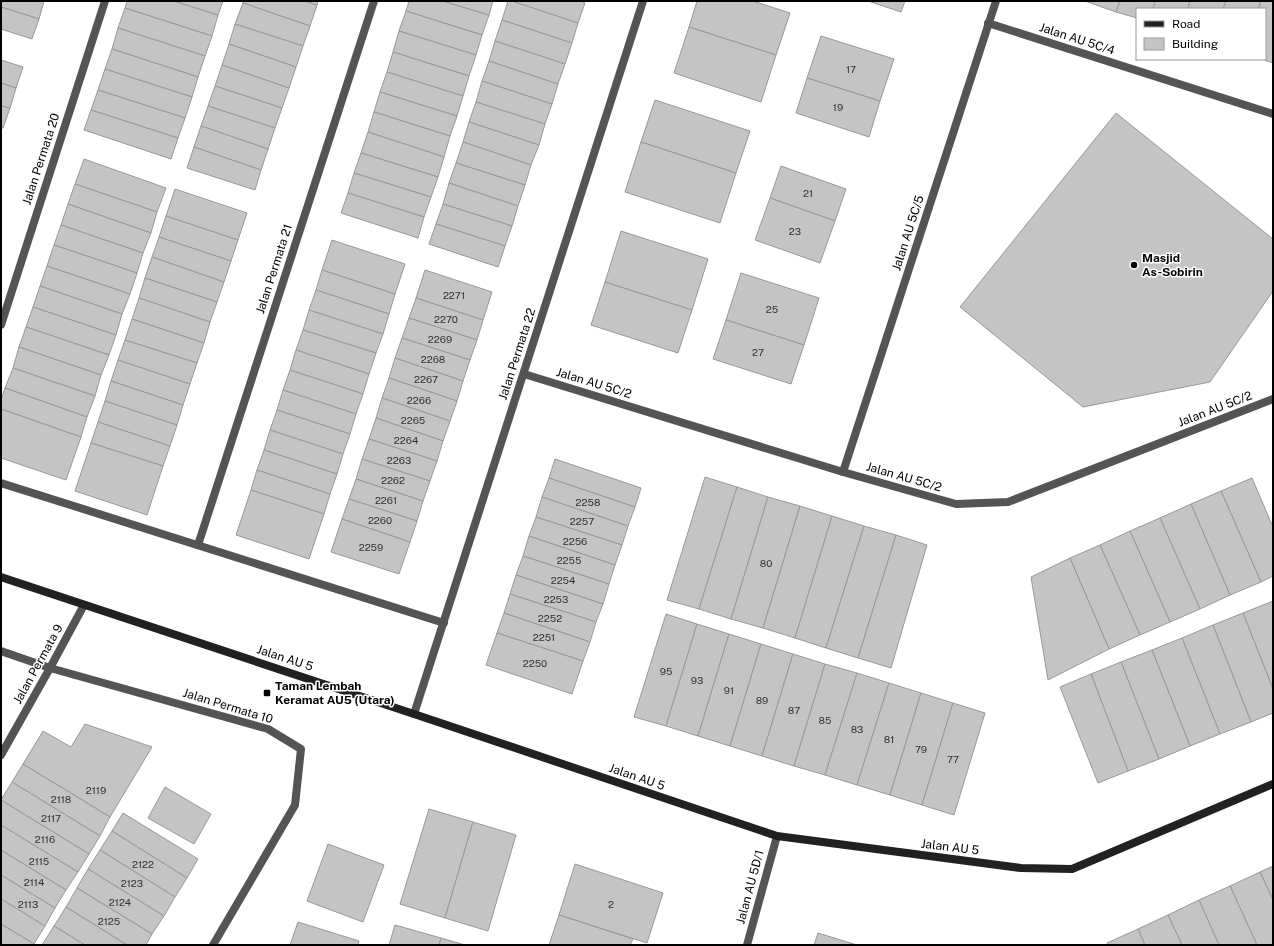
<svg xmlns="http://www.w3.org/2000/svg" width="1274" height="946" viewBox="0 0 1274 946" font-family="'Public Sans',sans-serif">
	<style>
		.building { fill: #c4c4c4; stroke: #989898 }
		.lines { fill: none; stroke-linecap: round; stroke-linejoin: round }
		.minor { stroke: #545454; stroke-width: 8 }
		.secondary { stroke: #212121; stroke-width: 8 }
		.poi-dot { fill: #000; stroke: #fff; stroke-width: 1.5 }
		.labels { text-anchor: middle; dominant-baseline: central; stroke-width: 3; stroke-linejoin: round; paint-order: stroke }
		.number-label { font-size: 10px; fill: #313131 }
		.street-label { font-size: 12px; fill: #000; stroke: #fff }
		.poi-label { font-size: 12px; font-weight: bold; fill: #000; stroke: #fff; text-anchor: start }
	</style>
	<rect width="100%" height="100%" fill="#fff"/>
	<g class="building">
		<polygon points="1,1 44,1 39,19 1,7"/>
		<polygon points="127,1 174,1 218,15 212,36 125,8"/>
		<polygon points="174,1 223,1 218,15"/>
		<polygon points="243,1 305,1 317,5 310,26 243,3"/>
		<polygon points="305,1 318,1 317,5"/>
		<polygon points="409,1 443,1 489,15 482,35 406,11"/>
		<polygon points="443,1 493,1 489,15"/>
		<polygon points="508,1 512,1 578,23 572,43 502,20"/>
		<polygon points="512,1 580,1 585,3 578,23"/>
		<polygon points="697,1 753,1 790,13 776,55 689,27"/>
		<polygon points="868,1 905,1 901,12"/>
		<polygon points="1085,1 1120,1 1116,12"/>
		<polygon points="1120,1 1155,1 1153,9 1137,9 1137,18 1116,12"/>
		<polygon points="1155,1 1190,1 1188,9 1153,9"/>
		<polygon points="1190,1 1226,1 1223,9 1188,9"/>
		<polygon points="1226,1 1261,1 1258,9 1223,9"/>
		<polygon points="1261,1 1273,1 1273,63 1261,59 1265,59 1265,9 1258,9"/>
		<polygon points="243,3 310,26 303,46 235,24"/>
		<polygon points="1,7 39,19 32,39 1,29"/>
		<polygon points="125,8 212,36 205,56 118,28"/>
		<polygon points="406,11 482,35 476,55 399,31"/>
		<polygon points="502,20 572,43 565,64 495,41"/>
		<polygon points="235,24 303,46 296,67 229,44"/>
		<polygon points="689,27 776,55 761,102 674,73"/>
		<polygon points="118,28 205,56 198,77 112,49"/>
		<polygon points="399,31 476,55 469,76 393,52"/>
		<polygon points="821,36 894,59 880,101 807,78"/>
		<polygon points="495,41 565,64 558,84 489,61"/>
		<polygon points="229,44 296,67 289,88 222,65"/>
		<polygon points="112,49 198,77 192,97 105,69"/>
		<polygon points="393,52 469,76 463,96 387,72"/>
		<polygon points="1,60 23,67 16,88 1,83"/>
		<polygon points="489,61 558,84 552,104 482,81"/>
		<polygon points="222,65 289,88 282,108 215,86"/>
		<polygon points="105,69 192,97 185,118 98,90"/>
		<polygon points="387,72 463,96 457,116 380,92"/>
		<polygon points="807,78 880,101 869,137 796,113"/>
		<polygon points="482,81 552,104 545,124 476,102"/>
		<polygon points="1,83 16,88 10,108 1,106"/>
		<polygon points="215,86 282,108 275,128 208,106"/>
		<polygon points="98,90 185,118 178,138 91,110"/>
		<polygon points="380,92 457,116 450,136 374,112"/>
		<polygon points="655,100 750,131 736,173 641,142"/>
		<polygon points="476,102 545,124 539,145 469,122"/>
		<polygon points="1,106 10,108 3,128 1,128"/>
		<polygon points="208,106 275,128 268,149 201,126"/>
		<polygon points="91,110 178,138 171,159 84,130"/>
		<polygon points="374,112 450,136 444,157 368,132"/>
		<polygon points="1116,113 1273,239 1273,291 1210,382 1083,407 960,307"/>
		<polygon points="469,122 539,145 531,165 463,142"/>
		<polygon points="201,126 268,149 261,170 194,147"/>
		<polygon points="368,132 444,157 438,177 361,153"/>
		<polygon points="463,142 531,165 525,185 456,163"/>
		<polygon points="641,142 736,173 720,223 625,192"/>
		<polygon points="194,147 261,170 255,190 187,168"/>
		<polygon points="361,153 438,177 431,197 354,173"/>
		<polygon points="84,159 166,188 157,212 75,184"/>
		<polygon points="456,163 525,185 518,206 449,183"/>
		<polygon points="781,166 846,189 835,221 770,198"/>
		<polygon points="354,173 431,197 424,217 348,193"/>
		<polygon points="449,183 518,206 512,226 443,204"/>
		<polygon points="75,184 157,212 151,233 68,204"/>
		<polygon points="175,189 247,213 238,240 166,216"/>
		<polygon points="348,193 424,217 418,238 341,213"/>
		<polygon points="770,198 835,221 820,263 755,240"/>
		<polygon points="68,204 151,233 143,253 61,225"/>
		<polygon points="443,204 512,226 505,246 436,224"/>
		<polygon points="166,216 238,240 231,261 159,237"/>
		<polygon points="436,224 505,246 498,267 429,244"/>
		<polygon points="61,225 143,253 137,273 54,245"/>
		<polygon points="621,231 708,259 692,310 605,282"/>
		<polygon points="159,237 231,261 224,282 152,257"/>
		<polygon points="332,240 405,264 395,294 322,270"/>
		<polygon points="54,245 137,273 130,294 47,266"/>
		<polygon points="152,257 224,282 217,302 145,278"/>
		<polygon points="47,266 130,294 122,314 40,286"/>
		<polygon points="322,270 395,294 389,314 316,290"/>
		<polygon points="425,270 492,292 483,320 416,298"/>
		<polygon points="741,273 819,298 804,345 726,320"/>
		<polygon points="145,278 217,302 210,322 139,298"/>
		<polygon points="605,282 692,310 678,353 591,325"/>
		<polygon points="40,286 122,314 116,335 33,307"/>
		<polygon points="316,290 389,314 383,334 309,310"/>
		<polygon points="139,298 210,322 204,343 132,319"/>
		<polygon points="416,298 483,320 477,340 409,318"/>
		<polygon points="33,307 116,335 109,355 26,327"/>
		<polygon points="309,310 383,334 376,353 303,330"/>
		<polygon points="409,318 477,340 470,360 402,338"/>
		<polygon points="132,319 204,343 197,363 125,340"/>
		<polygon points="726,320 804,345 791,384 713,359"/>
		<polygon points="26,327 109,355 101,375 19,347"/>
		<polygon points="303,330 376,353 369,374 296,350"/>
		<polygon points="402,338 470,360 463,381 395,358"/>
		<polygon points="125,340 197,363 190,384 118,360"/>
		<polygon points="19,347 101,375 95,396 13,368"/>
		<polygon points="296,350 369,374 363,394 290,370"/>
		<polygon points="395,358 463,381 457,401 389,378"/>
		<polygon points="118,360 190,384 183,405 111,381"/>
		<polygon points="13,368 95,396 87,417 5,388"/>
		<polygon points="290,370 363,394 356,414 283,390"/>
		<polygon points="389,378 457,401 450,421 382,398"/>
		<polygon points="111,381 183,405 177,425 105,401"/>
		<polygon points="5,388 87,417 81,437 1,409 1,400"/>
		<polygon points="283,390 356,414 350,434 277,410"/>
		<polygon points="382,398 450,421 443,441 376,418"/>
		<polygon points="105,401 177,425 170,446 98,422"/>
		<polygon points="1,409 81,437 66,480 1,458"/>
		<polygon points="277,410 350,434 343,454 270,430"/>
		<polygon points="376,418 443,441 437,461 369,439"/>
		<polygon points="98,422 170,446 163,466 91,443"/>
		<polygon points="270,430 343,454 337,474 264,450"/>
		<polygon points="369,439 437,461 430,481 362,459"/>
		<polygon points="91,443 163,466 147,515 75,491"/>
		<polygon points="264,450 337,474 330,494 257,470"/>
		<polygon points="362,459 430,481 423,501 356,479"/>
		<polygon points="555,459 641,488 635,507 549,478"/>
		<polygon points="257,470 330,494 324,514 251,490"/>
		<polygon points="705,477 737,487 699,609 667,600"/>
		<polygon points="549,478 635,507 628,526 542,497"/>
		<polygon points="1252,478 1273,527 1273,576 1261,582 1221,491"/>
		<polygon points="356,479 423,501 417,521 349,499"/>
		<polygon points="737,487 768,497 731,619 699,609"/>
		<polygon points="251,490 324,514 309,559 236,535"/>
		<polygon points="1221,491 1261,582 1230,595 1191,504"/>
		<polygon points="542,497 628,526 622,545 536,517"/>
		<polygon points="768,497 800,506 763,628 731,619"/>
		<polygon points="349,499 417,521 410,542 342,519"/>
		<polygon points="1191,504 1230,595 1200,609 1160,518"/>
		<polygon points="800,506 832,516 795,638 763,628"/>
		<polygon points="832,516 864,526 826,648 795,638"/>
		<polygon points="536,517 622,545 615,565 529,536"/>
		<polygon points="1160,518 1200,609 1170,622 1130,531"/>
		<polygon points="342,519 410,542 399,574 331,552"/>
		<polygon points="864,526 896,535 858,658 826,648"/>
		<polygon points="1130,531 1170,622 1140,635 1100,545"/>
		<polygon points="896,535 927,545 891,668 858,658"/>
		<polygon points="529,536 615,565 609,584 523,556"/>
		<polygon points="1100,545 1140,635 1109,649 1070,558"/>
		<polygon points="523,556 609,584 603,604 516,575"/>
		<polygon points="1070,558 1109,649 1048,680 1031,577"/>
		<polygon points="516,575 603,604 596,622 510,594"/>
		<polygon points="510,594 596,622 590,642 504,613"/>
		<polygon points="1273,601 1273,689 1243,613"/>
		<polygon points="504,613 590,642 583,661 497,633"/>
		<polygon points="1243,613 1273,689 1273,713 1251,722 1213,625"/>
		<polygon points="666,614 697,624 666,726 634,717"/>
		<polygon points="697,624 729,634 698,736 666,726"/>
		<polygon points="1213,625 1251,722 1220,734 1182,638"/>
		<polygon points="497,633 583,661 572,694 486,665"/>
		<polygon points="729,634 761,644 730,746 698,736"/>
		<polygon points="1182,638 1220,734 1190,746 1152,650"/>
		<polygon points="761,644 793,654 762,756 730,746"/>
		<polygon points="1152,650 1190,746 1159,759 1121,662"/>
		<polygon points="793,654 825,664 794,766 762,756"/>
		<polygon points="1121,662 1159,759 1128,771 1091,674"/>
		<polygon points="825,664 857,673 825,775 794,766"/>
		<polygon points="857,673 889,683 857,785 825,775"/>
		<polygon points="1091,674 1128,771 1098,783 1060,687"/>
		<polygon points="889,683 921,693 890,795 857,785"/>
		<polygon points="921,693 953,703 922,805 890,795"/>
		<polygon points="953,703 985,713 954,815 922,805"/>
		<polygon points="85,724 152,747 110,817 23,764 43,731 71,747"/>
		<polygon points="23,764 110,817 100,836 12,782"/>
		<polygon points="12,782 100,836 89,854 1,800"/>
		<polygon points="165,787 211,814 194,844 148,818"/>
		<polygon points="1,800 89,854 78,872 1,825"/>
		<polygon points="429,809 473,822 445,918 400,904"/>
		<polygon points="123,813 198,859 187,878 112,831"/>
		<polygon points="473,822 516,835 488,931 445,918"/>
		<polygon points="1,825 78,872 66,890 1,850"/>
		<polygon points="112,831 187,878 175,897 100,850"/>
		<polygon points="328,844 384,865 363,922 307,901"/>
		<polygon points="1,850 66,890 55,908 1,875"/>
		<polygon points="100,850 175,897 164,916 88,869"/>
		<polygon points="575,864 663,893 647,943 559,915"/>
		<polygon points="1273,866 1273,900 1260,872"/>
		<polygon points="88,869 164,916 152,934 77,888"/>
		<polygon points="1260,872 1273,900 1273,945 1257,945 1230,886"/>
		<polygon points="1,875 55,908 45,926 1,899"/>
		<polygon points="1230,886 1257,945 1219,945 1199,900"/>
		<polygon points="77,888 152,934 146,945 127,945 66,907"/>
		<polygon points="1,899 45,926 34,944 1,924"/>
		<polygon points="1199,900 1219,945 1182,945 1168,915"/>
		<polygon points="66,907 127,945 85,945 54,926"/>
		<polygon points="559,915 633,939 630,945 549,945"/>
		<polygon points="1168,915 1182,945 1145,945 1138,929"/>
		<polygon points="298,922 359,941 358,945 290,945"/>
		<polygon points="1,924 34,944 33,945 1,945"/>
		<polygon points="395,925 441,938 439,945 389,945"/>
		<polygon points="54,926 85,945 42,945"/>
		<polygon points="1138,929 1145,945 1108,945 1107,943"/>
		<polygon points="818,933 857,945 814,945"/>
		<polygon points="441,938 465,945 439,945"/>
	</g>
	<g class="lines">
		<g class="minor">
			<polyline points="988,23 1273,114"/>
			<polyline points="1,325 105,1"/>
			<polyline points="524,374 843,472 956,504 1008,502 1273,399"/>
			<polyline points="843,472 996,1"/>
			<polyline points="1,483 444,623"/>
			<polyline points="198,545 374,1"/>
			<polyline points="1,651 50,668 268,729 301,749 295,805 213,945"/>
			<polyline points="414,714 643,1"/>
			<polyline points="1,755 50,668 84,605"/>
			<polyline points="747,945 777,836"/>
		</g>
		<polyline class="secondary" points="1,577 414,714 777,836 1021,868 1072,869 1273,784"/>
	</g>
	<g class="poi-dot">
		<circle cx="1134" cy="265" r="4"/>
		<rect x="263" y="689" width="8" height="8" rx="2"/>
	</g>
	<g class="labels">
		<g class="number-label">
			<text x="851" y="69">17</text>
			<text x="838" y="107">19</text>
			<text x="808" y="193">21</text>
			<text x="795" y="231">23</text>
			<text x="454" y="295">2271</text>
			<text x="772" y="309">25</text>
			<text x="446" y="319">2270</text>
			<text x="440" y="339">2269</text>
			<text x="758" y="352">27</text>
			<text x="433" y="359">2268</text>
			<text x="426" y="379">2267</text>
			<text x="419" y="400">2266</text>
			<text x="413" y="420">2265</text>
			<text x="406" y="440">2264</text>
			<text x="399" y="460">2263</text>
			<text x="393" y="480">2262</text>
			<text x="386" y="500">2261</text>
			<text x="588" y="502">2258</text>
			<text x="380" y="520">2260</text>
			<text x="582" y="521">2257</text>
			<text x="575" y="541">2256</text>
			<text x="371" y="547">2259</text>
			<text x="569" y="560">2255</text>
			<text x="766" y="563">80</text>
			<text x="563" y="580">2254</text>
			<text x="556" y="599">2253</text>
			<text x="550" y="618">2252</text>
			<text x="544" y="637">2251</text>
			<text x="535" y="663">2250</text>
			<text x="666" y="671">95</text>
			<text x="697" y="680">93</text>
			<text x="729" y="690">91</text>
			<text x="762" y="700">89</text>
			<text x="794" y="710">87</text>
			<text x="825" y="720">85</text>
			<text x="857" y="729">83</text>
			<text x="889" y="739">81</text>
			<text x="921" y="749">79</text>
			<text x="953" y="759">77</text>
			<text x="96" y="790">2119</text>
			<text x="61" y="799">2118</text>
			<text x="51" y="818">2117</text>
			<text x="45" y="839">2116</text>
			<text x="39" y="861">2115</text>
			<text x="143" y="864">2122</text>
			<text x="34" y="882">2114</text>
			<text x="132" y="883">2123</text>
			<text x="120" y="902">2124</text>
			<text x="28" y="904">2113</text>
			<text x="611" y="904">2</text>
			<text x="109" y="921">2125</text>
		</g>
		<g class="street-label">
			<text transform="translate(1077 39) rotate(18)">Jalan AU 5C/4</text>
			<text transform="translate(41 159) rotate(-72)">Jalan Permata 20</text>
			<text transform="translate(908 233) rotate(-72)">Jalan AU 5C/5</text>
			<text transform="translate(274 269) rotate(-72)">Jalan Permata 21</text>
			<text transform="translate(517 354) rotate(-72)">Jalan Permata 22</text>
			<text transform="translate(594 383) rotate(17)">Jalan AU 5C/2</text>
			<text transform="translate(1215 409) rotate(-21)">Jalan AU 5C/2</text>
			<text transform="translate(904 477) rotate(16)">Jalan AU 5C/2</text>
			<text transform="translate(285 658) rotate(18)">Jalan AU 5</text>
			<text transform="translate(38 664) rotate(-61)">Jalan Permata 9</text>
			<text transform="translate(228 706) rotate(17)">Jalan Permata 10</text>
			<text transform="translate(637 777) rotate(19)">Jalan AU 5</text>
			<text transform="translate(950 847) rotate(7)">Jalan AU 5</text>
			<text transform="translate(750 887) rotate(-75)">Jalan AU 5D/1</text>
		</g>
		<g class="poi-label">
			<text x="1142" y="258">Masjid<tspan x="1142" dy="14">As-Sobirin</tspan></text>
			<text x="275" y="686">Taman Lembah<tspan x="275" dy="14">Keramat AU5 (Utara)</tspan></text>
		</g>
	</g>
	<rect width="1274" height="946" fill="none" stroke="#000000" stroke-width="4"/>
	<rect x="1136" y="8" width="130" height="52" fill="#ffffff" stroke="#999999"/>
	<rect x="1144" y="21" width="20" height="6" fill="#212121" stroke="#999999"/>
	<text x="1172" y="28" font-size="12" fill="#000000">Road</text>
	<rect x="1144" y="38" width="20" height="12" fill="#c4c4c4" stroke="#999999"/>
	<text x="1172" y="48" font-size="12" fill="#000000">Building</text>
</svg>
